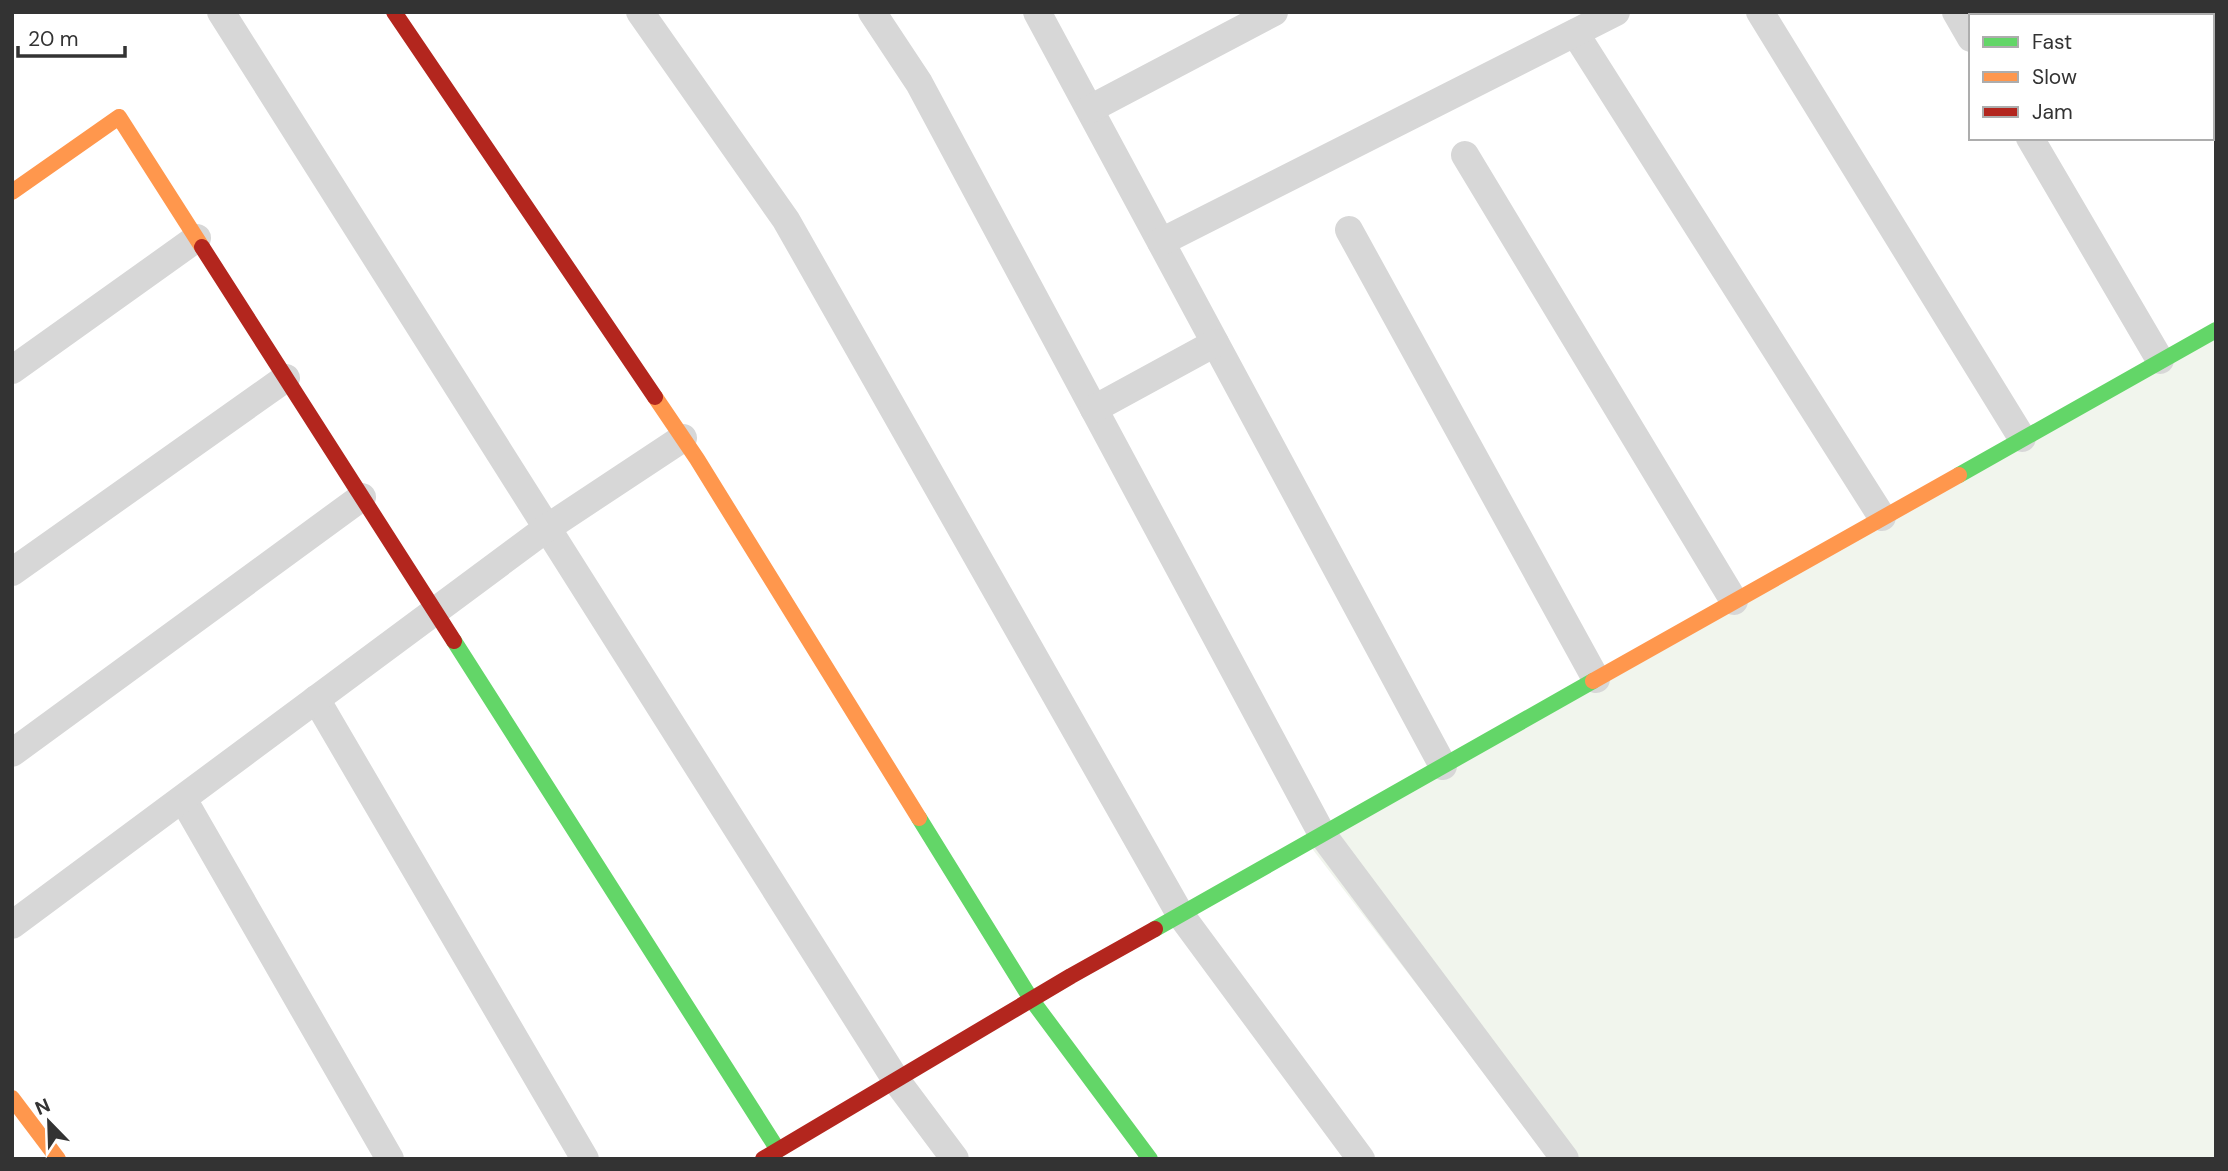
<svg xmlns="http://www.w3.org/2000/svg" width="2228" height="1171" viewBox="0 0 2228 1171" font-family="'DM Sans',sans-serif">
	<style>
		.green { fill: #f1f5ed }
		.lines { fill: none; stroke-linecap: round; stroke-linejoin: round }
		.street { stroke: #d7d7d7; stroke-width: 28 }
		.fast { stroke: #63d668; stroke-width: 16 }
		.slow { stroke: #ff974d; stroke-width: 16 }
		.jam { stroke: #b3261e; stroke-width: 16 }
	</style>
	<rect width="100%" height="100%" fill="#fff"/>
	<polygon class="green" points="2216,330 2216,1159 1551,1159 1307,842"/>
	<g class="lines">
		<g class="street">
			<polyline points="221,12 896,1080 955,1159"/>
			<polyline points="640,12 786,220 1180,914 1361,1159"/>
			<polyline points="872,12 919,83 1322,834 1565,1159"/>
			<polyline points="1037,12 1443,766"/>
			<polyline points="1760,12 2022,438"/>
			<polyline points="1956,12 1971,38"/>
			<polyline points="2143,16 2153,12"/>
			<polyline points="1575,33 1882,517"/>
			<polyline points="1090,109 1274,12"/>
			<polyline points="2030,138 2160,360"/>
			<polyline points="1465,155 1734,601"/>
			<polyline points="1349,230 1596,679"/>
			<polyline points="1161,242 1616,12"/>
			<polyline points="12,370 197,238"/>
			<polyline points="1094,409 1215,343"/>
			<polyline points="12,572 286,378"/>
			<polyline points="316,699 585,1159"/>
			<polyline points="12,753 362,497"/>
			<polyline points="183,799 390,1159"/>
			<polyline points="12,925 547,528 683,438"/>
		</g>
		<g class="fast">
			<polyline points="1959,475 2216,330"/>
			<polyline points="454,641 778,1150"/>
			<polyline points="919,818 1031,999 1150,1159"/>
			<polyline points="1155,929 1593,681"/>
		</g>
		<g class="slow">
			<polyline points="12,192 119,117 202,247"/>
			<polyline points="655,397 697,459 919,818"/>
			<polyline points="1593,681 1959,475"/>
			<polyline points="12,1098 58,1159"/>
		</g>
		<g class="jam">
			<polyline points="394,12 655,397"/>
			<polyline points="202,247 454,641"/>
			<polyline points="763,1159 1071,976 1155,929"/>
		</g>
	</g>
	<rect width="2228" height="1171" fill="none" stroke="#333333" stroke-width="28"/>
	<rect x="1969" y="14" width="245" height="126" fill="#ffffff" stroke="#adadad" stroke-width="2"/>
	<rect x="1983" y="37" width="35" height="10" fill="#63d668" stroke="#adadad" stroke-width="2"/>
	<text x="2032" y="49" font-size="21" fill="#333333">Fast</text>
	<rect x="1983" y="72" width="35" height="10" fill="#ff974d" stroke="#adadad" stroke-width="2"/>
	<text x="2032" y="84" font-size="21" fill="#333333">Slow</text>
	<rect x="1983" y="107" width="35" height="10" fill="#b3261e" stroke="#adadad" stroke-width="2"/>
	<text x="2032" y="119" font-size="21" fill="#333333">Jam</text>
	<g transform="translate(49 1122) rotate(337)" stroke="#ffffff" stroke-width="5" paint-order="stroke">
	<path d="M0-5L12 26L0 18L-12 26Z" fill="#333333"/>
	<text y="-10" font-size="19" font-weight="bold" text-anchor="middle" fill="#333333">N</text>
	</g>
	<path d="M18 46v10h107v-10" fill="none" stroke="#333333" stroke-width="3.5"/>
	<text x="28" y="46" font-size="21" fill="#333333" stroke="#ffffff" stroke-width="5" paint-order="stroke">20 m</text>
</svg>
